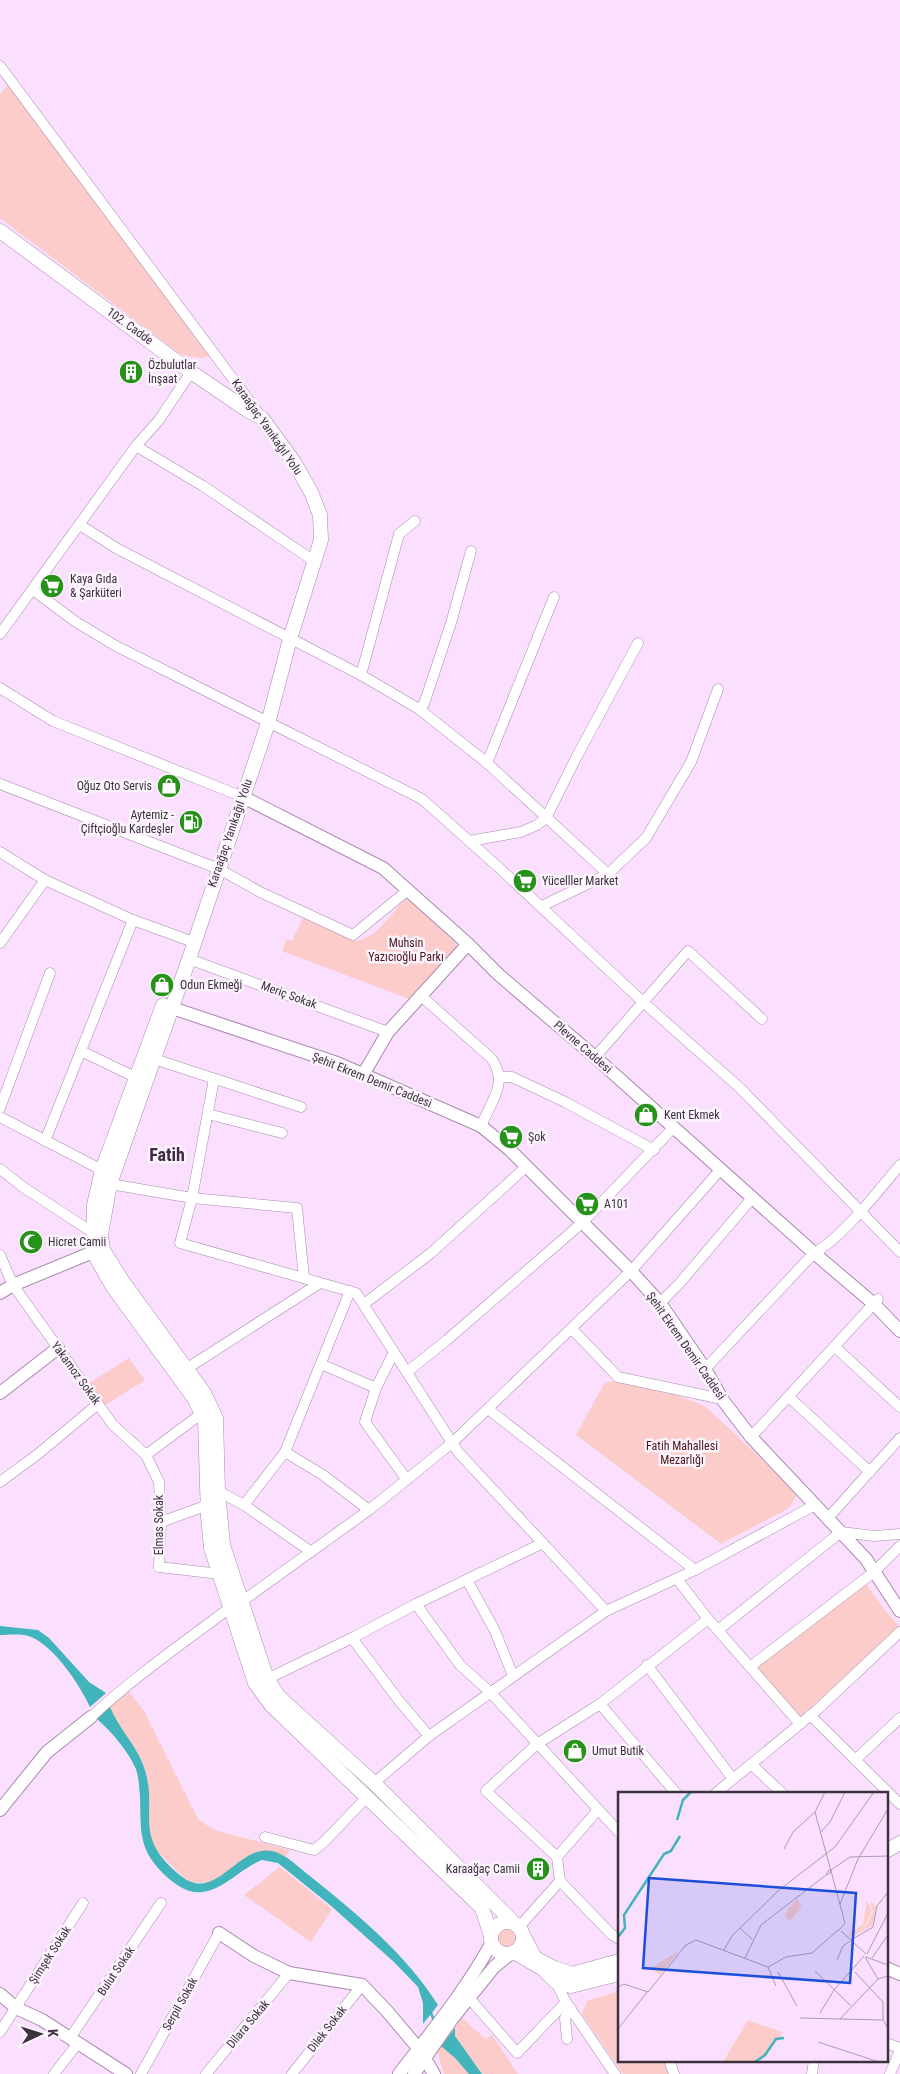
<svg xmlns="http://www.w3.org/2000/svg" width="900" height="2074" viewBox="0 0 900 2074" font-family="'Roboto Condensed',sans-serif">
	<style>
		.green { fill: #fbccc9 }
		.water { fill: #42b4bb }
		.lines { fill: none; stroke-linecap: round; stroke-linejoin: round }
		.stream { stroke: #42b4bb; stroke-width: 2.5 }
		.minor-casing { stroke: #a88aad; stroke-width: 11 }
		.tertiary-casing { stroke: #a88aad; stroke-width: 14 }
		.secondary-casing { stroke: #a88aad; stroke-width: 15 }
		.minor { stroke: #fff; stroke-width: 10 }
		.tertiary { stroke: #fff; stroke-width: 12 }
		.secondary { stroke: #fff; stroke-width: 14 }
		.labels { text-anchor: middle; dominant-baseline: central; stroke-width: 5; stroke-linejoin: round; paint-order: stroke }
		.street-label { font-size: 12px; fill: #3d313f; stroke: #fbf4fc }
		.poi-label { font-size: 12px; fill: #3d313f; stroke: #fbf4fc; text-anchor: start }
		.park-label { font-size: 12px; fill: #491517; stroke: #fbf4fc }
		.district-label { font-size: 18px; font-weight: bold; fill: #412845; stroke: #fbf4fc }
		.inset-river { fill: none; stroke: #42b4bb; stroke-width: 2.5 }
		.inset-road { fill: none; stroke: #ae9ab2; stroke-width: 1 }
		.view { fill: #1d4ed8; fill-opacity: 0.15; stroke: #1d4ed8; stroke-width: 2.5 }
		.inset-edge { fill: none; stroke: #3d313f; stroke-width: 2.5 }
	</style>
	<rect width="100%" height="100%" fill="#fae0fe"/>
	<g class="green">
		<path d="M 8,84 L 211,355 C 200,360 191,357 180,354 L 0,218 L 0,95 Z"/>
		<path d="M 406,897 L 455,942 L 456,948 L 412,1000 L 282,951 L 287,939 L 292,941 L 304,916 L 354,941 C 376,940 393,912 406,897 Z"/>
		<polygon points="129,1358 145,1380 104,1406 88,1384"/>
		<polygon points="611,1381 677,1395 706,1407 798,1493 789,1508 721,1544 576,1435 604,1384"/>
		<polygon points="865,1582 883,1608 900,1627 805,1713 798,1717 759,1671 759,1665"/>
		<polygon points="129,1692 144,1711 198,1819 214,1830 290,1850 285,1857 272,1851 225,1873 211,1881 201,1883 191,1882 182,1876 155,1849 148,1828 148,1780 143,1763 116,1722 110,1707"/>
		<polygon points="280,1867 332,1909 311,1942 244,1895"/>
		<circle cx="506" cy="1939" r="10"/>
		<polygon points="619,1991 619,2060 665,2060 669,2074 623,2074 582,2014 587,2001"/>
		<polygon points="462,2018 486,2039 492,2035 518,2074 482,2074 455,2036 455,2028"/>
		<polygon points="441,2046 455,2058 469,2074 444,2074 437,2051"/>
	</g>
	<g class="water">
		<path d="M 0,1626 L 38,1630 L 49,1638 L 89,1682 L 106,1693 L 90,1707 C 80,1685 54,1646 31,1637 C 22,1633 9,1635 0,1635 Z"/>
		<path d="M 110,1707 C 118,1727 134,1743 142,1762 C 162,1810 128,1834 181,1876 C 216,1904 238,1844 272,1851 C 286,1854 298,1867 310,1876 C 357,1914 405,1953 438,2005 L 423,2024 L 423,2003 L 418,1987 L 394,1962 L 330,1905 L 278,1863 L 262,1860 C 241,1868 225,1889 202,1892 C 189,1894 178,1886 168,1878 C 138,1851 141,1833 140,1796 C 139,1787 139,1778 136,1769 C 128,1751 112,1732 97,1719 Z"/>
		<polygon points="455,2028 455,2036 482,2074 469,2074 455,2058 441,2046"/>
	</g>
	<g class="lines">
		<polyline class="stream" points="430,2010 434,2021"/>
		<g class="minor-casing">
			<g id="minor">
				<polyline points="0,66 259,414"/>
				<polyline points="136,446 203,486 314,561"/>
				<polyline points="80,525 116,548 361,675 419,709 487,763"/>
				<polyline points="33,590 76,622 116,646 422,799 496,865 643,1002 740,1088 900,1252"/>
				<polyline points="554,597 487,763 608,874"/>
				<polyline points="0,634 136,446 159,420 191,372"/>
				<polyline points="361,675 399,534 415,521"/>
				<polyline points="0,688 53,721 243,797"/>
				<polyline points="419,709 424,704 451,623 471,551"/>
				<polyline points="0,784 219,869 260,892 353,935 408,890"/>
				<polyline points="469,841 521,832 537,825 546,818 577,756 638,643"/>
				<polyline points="0,852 45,880 133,920 188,940"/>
				<polyline points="542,906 608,874 646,838 691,762 718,689"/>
				<polyline points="0,943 45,880"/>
				<polyline points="189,959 388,1032"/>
				<path d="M 420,995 L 491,1058 C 509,1082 492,1100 481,1126"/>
				<polyline points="81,1051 135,1077"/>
				<polyline points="595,1057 688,951 762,1019"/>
				<polyline points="154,1059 301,1107"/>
				<polyline points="501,1077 512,1077 565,1102 654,1150"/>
				<polyline points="214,1079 192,1198 180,1243 356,1293 458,1452 606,1611"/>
				<polyline points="0,1108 50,973"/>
				<polyline points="208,1114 282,1133"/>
				<polyline points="0,1117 102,1170"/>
				<polyline points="45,1141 133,920"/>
				<polyline points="0,1169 23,1187 92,1232 98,1233"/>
				<polyline points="110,1184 192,1198 297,1208 304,1278"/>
				<polyline points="0,1255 13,1285 113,1425 146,1455 159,1482 161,1522 159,1567 220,1574"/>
				<polyline points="660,1303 679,1284 753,1197"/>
				<polyline points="364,1304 431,1253 527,1166"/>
				<polyline points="572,1329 618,1377 722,1399"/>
				<polyline points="835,1347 900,1407"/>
				<polyline points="394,1352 376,1388 365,1422 407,1480"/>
				<polyline points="321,1364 376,1388"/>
				<polyline points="186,1369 320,1283"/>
				<path d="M 705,1369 L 814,1253 C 842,1238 879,1190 900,1165"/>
				<polyline points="407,1372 447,1340 583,1222 674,1127"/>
				<polyline points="789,1397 870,1472"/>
				<polyline points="488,1409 695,1570"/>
				<polyline points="751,1437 878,1299"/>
				<polyline points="285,1452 323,1475 369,1510"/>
				<polyline points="146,1455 201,1414"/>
				<polyline points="0,1482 38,1454 98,1404"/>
				<polyline points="218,1491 244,1505 310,1551"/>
				<polyline points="244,1505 285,1452 350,1291"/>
				<polyline points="828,1518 900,1438"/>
				<polyline points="161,1522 208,1505"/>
				<polyline points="677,1579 708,1619 800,1724"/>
				<polyline points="467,1580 495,1631 513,1676"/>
				<polyline points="416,1604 460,1665 490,1692 619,1832"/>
				<polyline points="718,1630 841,1532 874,1536 900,1534"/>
				<polyline points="352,1638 400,1702 429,1736"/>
				<polyline points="647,1665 733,1779"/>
				<polyline points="751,1666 874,1572 900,1546"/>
				<polyline points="267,1679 352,1638 416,1604 543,1543"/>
				<polyline points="600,1704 676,1793"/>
				<polyline points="810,1715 900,1804"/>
				<path d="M 91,1717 C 134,1677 183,1643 231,1607 L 241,1602 L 369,1510 L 452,1443 L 631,1271 L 721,1169"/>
				<polyline points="855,1760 900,1718"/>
				<polyline points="751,1764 782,1793"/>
				<polyline points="374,1783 429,1736 606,1611 695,1570 815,1505"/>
				<polyline points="716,1793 817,1710 900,1632"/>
				<polyline points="265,1837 314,1850 324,1842 367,1797"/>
				<polyline points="557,1857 486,1791 537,1744 600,1704 708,1619"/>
				<polyline points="560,1881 611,1934 619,1939"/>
				<polyline points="519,1927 560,1881 557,1857 598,1810"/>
				<polyline points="555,1981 566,2002 615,2074"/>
				<polyline points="470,1999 517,2053 566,2002"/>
				<polyline points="0,2032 83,1903"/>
				<polyline points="70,2038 161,1903"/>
				<polyline points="567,2039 565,2018 571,2009"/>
				<polyline points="886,2043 900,2048"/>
				<polyline points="669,2060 674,2074"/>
				<polyline points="54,2074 78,2043"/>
				<polyline points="141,2074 219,1933"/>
				<polyline points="206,2074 289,1973"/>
				<polyline points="292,2074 362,1985"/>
				<polyline points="812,2074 814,2060"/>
				<polyline points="890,2074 900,2050"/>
			</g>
		</g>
		<g class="tertiary-casing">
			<g id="tertiary">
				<polyline points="243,797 383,868 468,944 499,975 595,1057 814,1253 874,1304 900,1331"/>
				<polyline points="163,1005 337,1063 481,1126 510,1150 631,1271 660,1303 705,1369 722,1399 751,1437 866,1559 900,1611"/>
				<polyline points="364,1073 388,1032 468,944"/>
				<polyline points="0,1293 13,1285 93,1252 103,1250"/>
				<polyline points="0,1393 58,1348"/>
				<polyline points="0,1810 47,1752 91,1717"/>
				<polyline points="219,1933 254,1956 289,1973 362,1985 386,2010 419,2049"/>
				<polyline points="886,1968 900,1974"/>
				<polyline points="0,1994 16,2008 42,2020 126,2074"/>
				<polyline points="424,2057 434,2074"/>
				<path d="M 399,2074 C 432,2031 466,1990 492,1942"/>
				<polyline points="414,2074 452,2019 494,1967 510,1954"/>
			</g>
		</g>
		<g class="secondary-casing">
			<g id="secondary">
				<polyline points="0,231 191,372 247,410 262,418 294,462 311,492 320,515 321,540 290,639 268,723 189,959 110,1184 101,1234 103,1250 123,1282 204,1393 216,1418 218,1491 223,1545 267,1679 279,1697 374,1783 516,1925"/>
				<polyline points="163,1005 102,1170 94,1205 93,1252 113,1287 194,1398 205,1420 208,1516 211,1548 255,1683 271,1705 482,1908 491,1936"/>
				<polyline points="886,1851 900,1843"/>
				<circle cx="507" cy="1938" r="16"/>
				<polyline points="523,1935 535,1958 554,1968 572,1974 619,1961"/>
				<polyline points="514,1952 543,1969 555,1981 571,1986 619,1974"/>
			</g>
		</g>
		<use href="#minor" class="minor"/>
		<use href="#tertiary" class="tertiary"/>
		<use href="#secondary" class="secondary"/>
	</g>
	<defs>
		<g id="building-disc" transform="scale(1.25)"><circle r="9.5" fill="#27921a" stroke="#fbf4fc"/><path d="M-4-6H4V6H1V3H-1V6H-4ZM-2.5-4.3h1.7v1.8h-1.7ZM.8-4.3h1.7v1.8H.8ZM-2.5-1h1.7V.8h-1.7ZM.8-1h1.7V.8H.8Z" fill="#fff"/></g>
		<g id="supermarket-disc" transform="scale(1.25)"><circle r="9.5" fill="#27921a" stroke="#fbf4fc"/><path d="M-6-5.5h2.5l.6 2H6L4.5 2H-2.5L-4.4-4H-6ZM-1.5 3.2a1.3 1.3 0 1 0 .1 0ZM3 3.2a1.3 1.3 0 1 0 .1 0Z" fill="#fff"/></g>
		<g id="shop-disc" transform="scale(1.25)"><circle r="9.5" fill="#27921a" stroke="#fbf4fc"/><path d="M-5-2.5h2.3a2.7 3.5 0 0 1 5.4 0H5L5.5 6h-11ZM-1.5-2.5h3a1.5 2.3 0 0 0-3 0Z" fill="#fff"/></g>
		<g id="fuel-disc" transform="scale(1.25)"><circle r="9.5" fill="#27921a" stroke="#fbf4fc"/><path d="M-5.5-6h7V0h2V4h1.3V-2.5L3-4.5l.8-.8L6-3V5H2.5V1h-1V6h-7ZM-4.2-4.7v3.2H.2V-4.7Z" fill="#fff"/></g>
		<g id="mosque-disc" transform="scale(1.25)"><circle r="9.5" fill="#27921a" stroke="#fbf4fc"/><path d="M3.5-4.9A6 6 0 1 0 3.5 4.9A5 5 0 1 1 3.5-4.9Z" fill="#fff"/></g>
	</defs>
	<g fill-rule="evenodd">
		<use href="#building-disc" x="131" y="372"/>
		<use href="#supermarket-disc" x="52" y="586"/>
		<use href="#shop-disc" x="169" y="786"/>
		<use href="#fuel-disc" x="191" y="822"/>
		<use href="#supermarket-disc" x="525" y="881"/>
		<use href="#shop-disc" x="162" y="985"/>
		<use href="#shop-disc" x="646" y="1115"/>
		<use href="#supermarket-disc" x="511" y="1137"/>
		<use href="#supermarket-disc" x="587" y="1204"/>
		<use href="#mosque-disc" x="31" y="1242"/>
		<use href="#shop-disc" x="575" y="1751"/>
		<use href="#building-disc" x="538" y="1869"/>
	</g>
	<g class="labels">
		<g class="street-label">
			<text transform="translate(130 326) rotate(36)">102. Cadde</text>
			<text transform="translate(267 427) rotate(55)">Karaağaç Yanıkağıl Yolu</text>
			<text transform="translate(230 833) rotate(-71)">Karaağaç Yanıkağıl Yolu</text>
			<text transform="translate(289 995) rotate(20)">Meriç Sokak</text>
			<text transform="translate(583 1047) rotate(41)">Plevne Caddesi</text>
			<text transform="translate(372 1080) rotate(22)">Şehit Ekrem Demir Caddesi</text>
			<text transform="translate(686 1346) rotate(55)">Şehit Ekrem Demir Caddesi</text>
			<text transform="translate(76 1373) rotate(54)">Yakamoz Sokak</text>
			<text transform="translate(159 1525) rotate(-90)">Elmas Sokak</text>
			<text transform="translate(50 1955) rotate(-57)">Şimşek Sokak</text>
			<text transform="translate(116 1971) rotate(-56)">Bulut Sokak</text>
			<text transform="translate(180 2004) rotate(-61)">Serpil Sokak</text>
			<text transform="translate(248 2024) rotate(-50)">Dilara Sokak</text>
			<text transform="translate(327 2029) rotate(-52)">Dilek Sokak</text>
		</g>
		<g class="poi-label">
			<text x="148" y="365">Özbulutlar<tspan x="148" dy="14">İnşaat</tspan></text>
			<text x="70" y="579">Kaya Gıda<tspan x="70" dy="14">&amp; Şarküteri</tspan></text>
			<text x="152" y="786" text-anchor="end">Oğuz Oto Servis</text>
			<text x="174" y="815" text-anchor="end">Aytemiz -<tspan x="174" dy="14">Çiftçioğlu Kardeşler</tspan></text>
			<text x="542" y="881">Yücelller Market</text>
			<text x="180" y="985">Odun Ekmeği</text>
			<text x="664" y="1115">Kent Ekmek</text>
			<text x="528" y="1137">Şok</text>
			<text x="604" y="1204">A101</text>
			<text x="48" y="1242">Hicret Camii</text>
			<text x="592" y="1751">Umut Butik</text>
			<text x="520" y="1869" text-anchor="end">Karaağaç Camii</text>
		</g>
		<g class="park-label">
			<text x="406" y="943">Muhsin<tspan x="406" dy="14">Yazıcıoğlu Parkı</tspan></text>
			<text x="682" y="1446">Fatih Mahallesi<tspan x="682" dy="14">Mezarlığı</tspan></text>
		</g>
		<g class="district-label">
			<text x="167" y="1154">Fatih</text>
		</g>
	</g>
	<g transform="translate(618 1792)">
		<rect width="270" height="270" fill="#fae0fe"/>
		<path d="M 179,107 L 184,115 L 172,129 L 167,125 L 169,118 ZM 249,108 L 254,119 L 248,132 L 241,139 L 249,133 L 255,120 L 252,109 L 258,114 L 255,133 L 232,146 L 237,142 L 231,145 L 231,141 L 245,133 ZM 62,158 L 42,183 L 33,176 ZM 130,228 L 164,240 L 163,246 L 156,246 L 159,248 L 148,264 L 138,270 L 105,270 Z" fill="#fbccc9"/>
		<path class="inset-river" d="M 59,28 L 65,8 L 73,0M 0,145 L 7,136 L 6,123 L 46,62 L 53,59 L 62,44M 137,270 L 147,263 L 158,247 L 166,246"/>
		<path class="inset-road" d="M 207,0 L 197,20 L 227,131 L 220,139M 202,41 L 212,30 L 227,0M 166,57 L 175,40 L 197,20M 213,78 L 232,65 L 269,64M 213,78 L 212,81 L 208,83 L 210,79 ZM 222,112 L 240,67 L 270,17M 122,136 L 134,147M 223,139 L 248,162M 233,148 L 255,135 L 259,114 L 270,100M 106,158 L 114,144 L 161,98 L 217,55 L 256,0M 249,162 L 270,121M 247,165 L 260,187M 248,165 L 270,173M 127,166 L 143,133 L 208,83M 254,166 L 270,143M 219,168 L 225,154 L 232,149M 150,175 L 158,194M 197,179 L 233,214M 160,180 L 179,214M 237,180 L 265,210 L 265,228 L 270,236M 0,195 L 6,192 L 30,200 L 68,153 L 78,148 L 150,175 L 168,165 L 194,161 L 220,138M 202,221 L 216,198 L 246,164M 182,226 L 265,228M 222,227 L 260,187 L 270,184M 0,237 L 29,200M 200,250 L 261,270"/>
		<path class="view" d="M 31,86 L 238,101 L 232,191 L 25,176 Z"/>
		<rect width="270" height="270" class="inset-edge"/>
	</g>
	<g transform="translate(40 2034) rotate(86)" stroke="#fbf4fc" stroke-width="4" paint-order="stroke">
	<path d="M0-4L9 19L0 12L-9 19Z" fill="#3d313f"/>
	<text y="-8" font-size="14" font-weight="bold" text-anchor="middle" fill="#3d313f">K</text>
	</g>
</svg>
